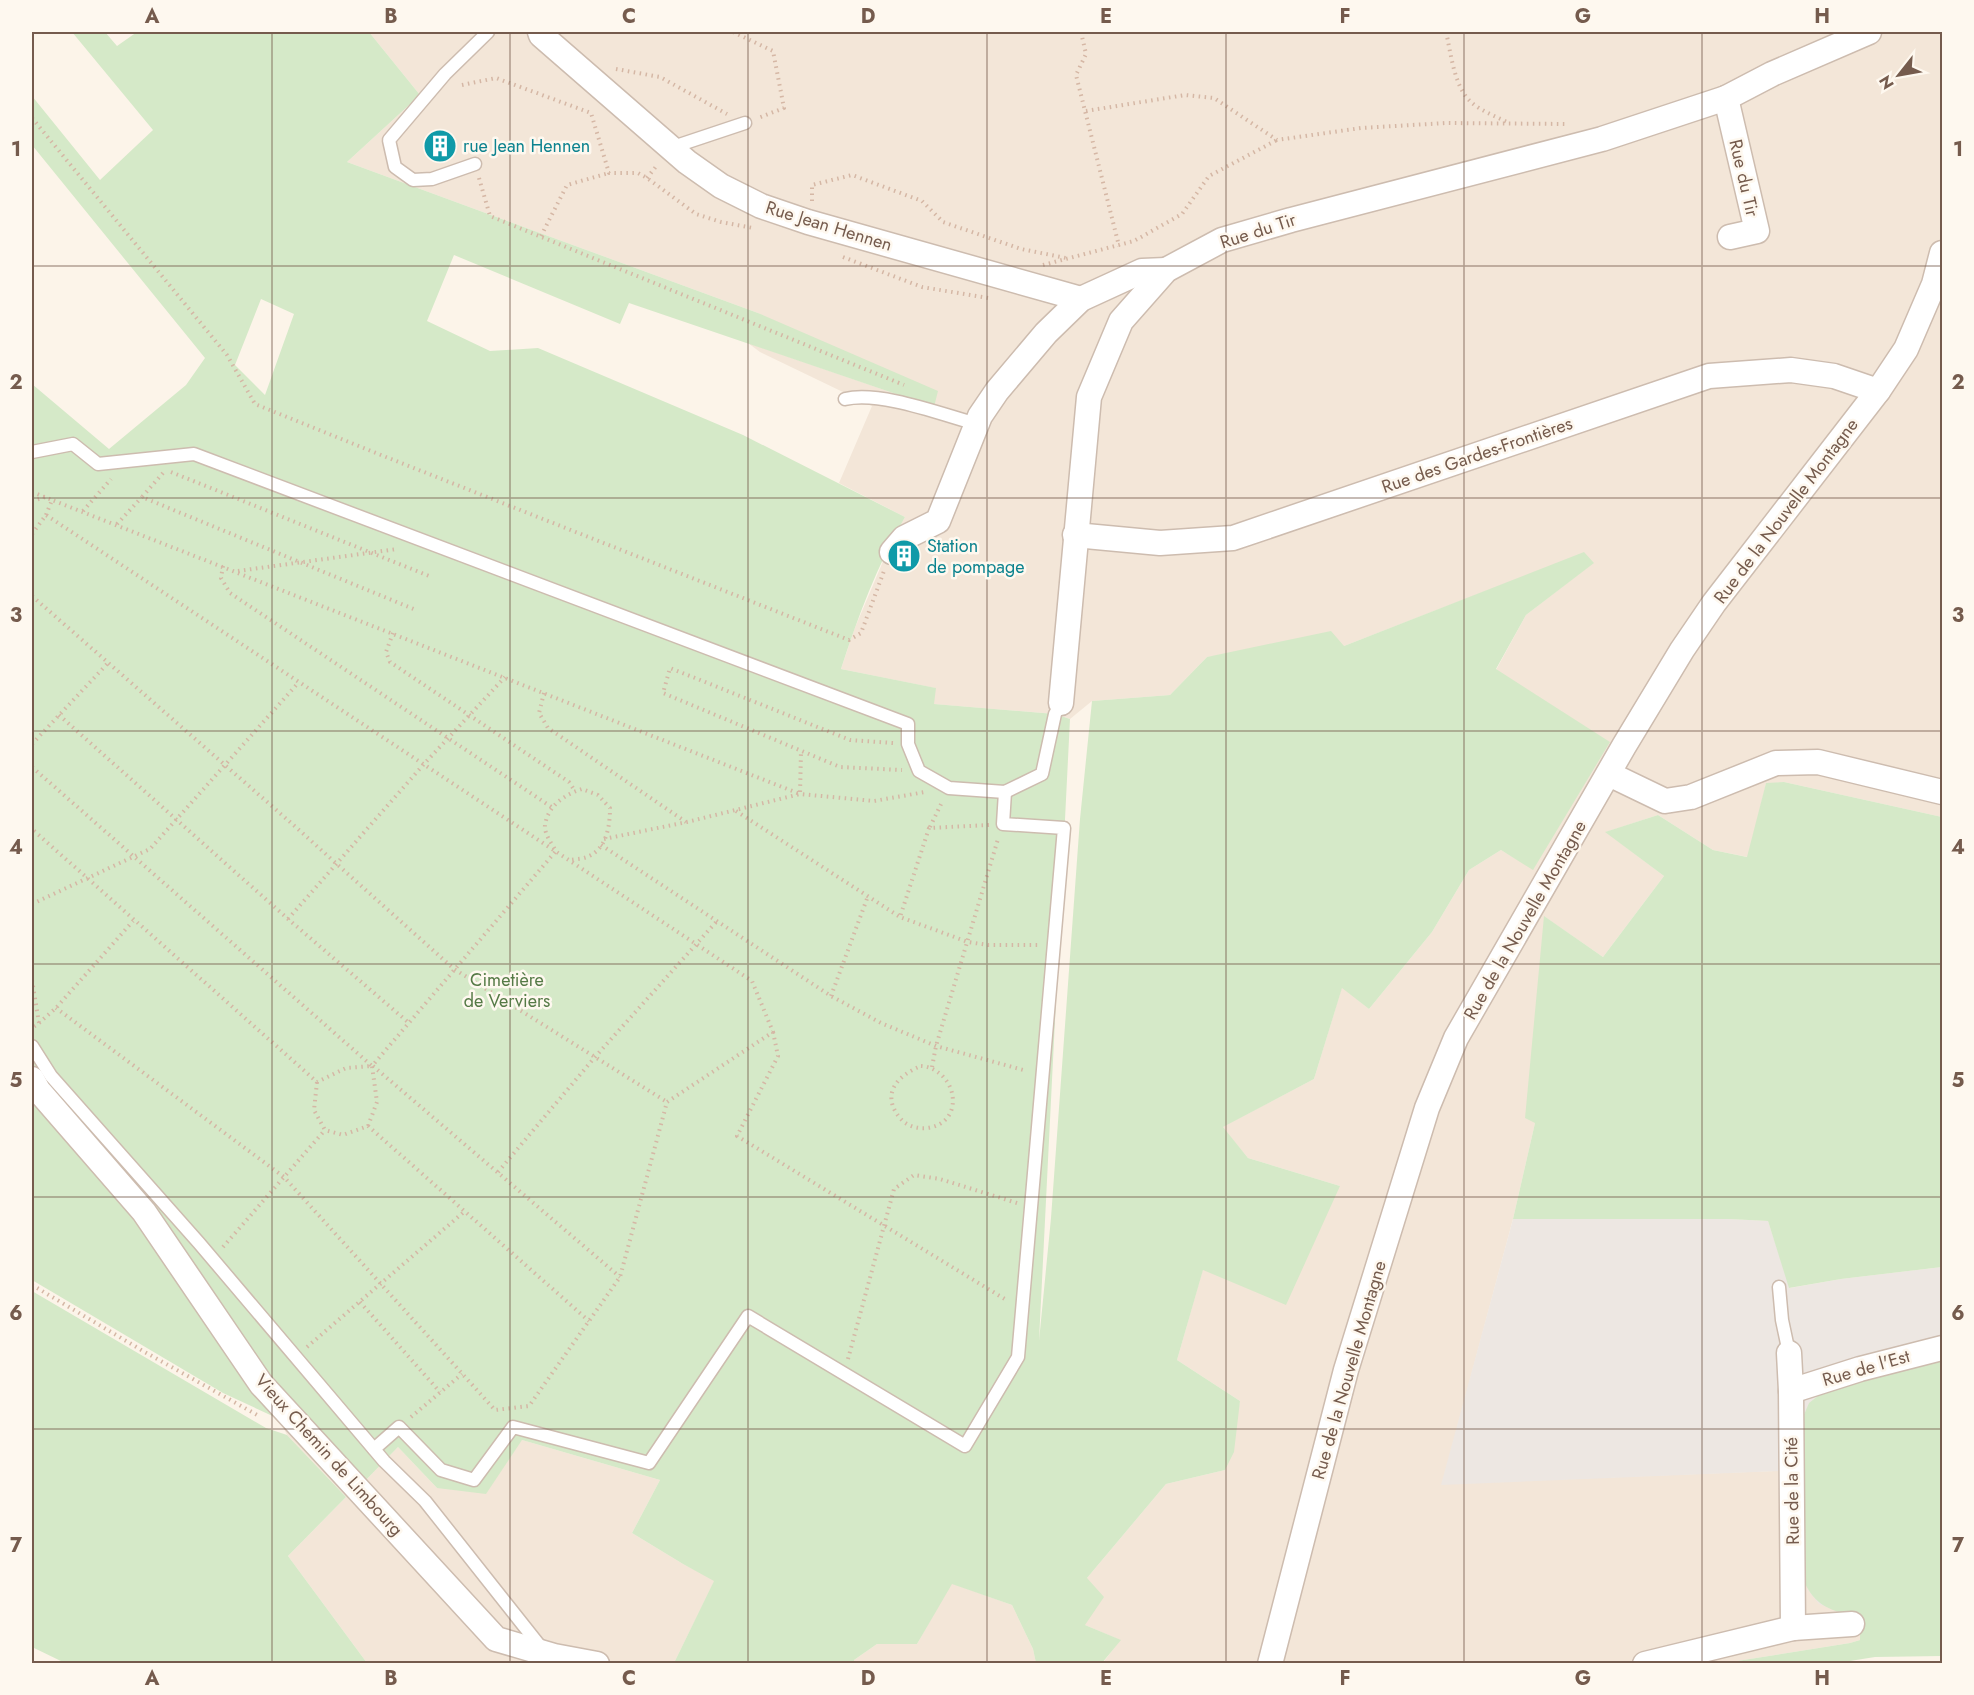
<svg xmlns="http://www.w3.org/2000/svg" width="1974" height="1695" viewBox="0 0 1974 1695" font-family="Jost,sans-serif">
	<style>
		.residential { fill: #f3e6d8 }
		.industrial { fill: #ede7e2 }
		.green { fill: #d5e9c8; fill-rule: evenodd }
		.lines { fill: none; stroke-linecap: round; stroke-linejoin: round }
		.service-casing { stroke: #cdbcaf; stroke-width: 15 }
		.minor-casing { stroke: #cdbcaf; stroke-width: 27 }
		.path { stroke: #d5b7a5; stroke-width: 4; stroke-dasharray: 1.5 4.5; stroke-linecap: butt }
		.service { stroke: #fff; stroke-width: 12 }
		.minor { stroke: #fff; stroke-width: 24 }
		.grid { fill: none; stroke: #755b4d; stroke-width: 1.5; stroke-opacity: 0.55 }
		.labels { text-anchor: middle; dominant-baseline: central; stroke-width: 5; stroke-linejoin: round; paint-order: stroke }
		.culture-label { font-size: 18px; fill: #0d838f; stroke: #fef8ef; text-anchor: start }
		.street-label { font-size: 18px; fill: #755b4d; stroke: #fef8ef }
		.park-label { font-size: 18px; fill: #557a46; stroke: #fef8ef }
		.neatline { fill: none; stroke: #755b4d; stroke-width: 2 }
		.grid-label { font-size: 20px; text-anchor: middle; font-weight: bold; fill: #755b4d }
	</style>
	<rect width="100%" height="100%" fill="#fcf4e9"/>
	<g class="residential">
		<polygon points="369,32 1942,32 1942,817 1784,782 1766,784 1748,857 1713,850 1658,815 1606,832 1664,876 1603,957 1545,917 1535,1123 1513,1219 1442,1484 1802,1470 1860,1617 1860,1640 1850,1643 1718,1664 1102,1664 1120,1640 1085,1625 1087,1578 1166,1484 1225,1470 1240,1401 1177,1360 1203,1269 1340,1186 1248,1158 1222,1127 1314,1079 1342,987 1369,1009 1432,932 1469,870 1501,850 1533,869 1609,742 1496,670 1526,615 1593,563 1584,553 1344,646 1207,657 1170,695 1092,701 1070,719 1055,714 933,704 935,688 841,669 854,630 895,533 905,517 839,483 872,406 760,352 748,343 934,407 758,313 347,162 420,95"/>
		<polygon points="279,1419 363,1483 398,1447 437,1488 522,1440 660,1480 632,1533 683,1564 715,1580 674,1663 367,1663 288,1556 346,1497 287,1435"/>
		<polygon points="951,1583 1012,1605 1033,1649 1036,1663 854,1664 854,1660 877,1644 917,1644"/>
	</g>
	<polygon class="industrial" points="1513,1219 1729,1219 1768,1221 1790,1288 1841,1279 1942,1267 1942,1656 1860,1640 1860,1617 1839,1612 1819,1604 1808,1590 1802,1470 1441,1485"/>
	<g class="green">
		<path d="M 72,32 L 105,32 L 117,46 L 137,32 L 369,32 L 420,95 L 347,162 L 758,313 L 938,391 L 934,407 L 629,303 L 620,324 L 454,255 L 427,321 L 490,351 L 538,348 L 743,435 L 905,517 C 878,563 857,619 841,669 L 936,688 L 934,704 L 1055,714 L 1070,719 L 1039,1341 L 1051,1218 L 1080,819 L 1092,701 L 1170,695 L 1207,657 L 1331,631 L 1344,646 L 1584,552 L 1594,563 L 1526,615 L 1496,669 L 1610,742 L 1533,870 L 1501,850 L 1469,870 L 1432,932 L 1369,1009 L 1342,988 L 1314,1079 L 1223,1127 L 1248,1158 L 1340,1186 L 1286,1305 L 1203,1270 L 1177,1360 L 1240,1401 L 1234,1452 L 1225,1470 L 1166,1484 L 1087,1578 L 1104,1597 L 1085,1625 L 1121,1640 L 1102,1663 L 1036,1663 L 1033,1649 L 1012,1605 L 952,1584 L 917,1644 L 877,1644 L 854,1660 L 854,1663 L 674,1663 L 714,1581 L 683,1564 L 632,1533 L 660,1480 L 522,1440 L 486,1494 L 437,1488 L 398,1447 L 363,1483 L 269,1382 L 44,1082 L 32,1062 L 32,384 L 109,449 L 186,385 L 205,358 L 32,145 L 32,96 L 100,180 L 153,130 ZM 261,299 L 294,314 L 265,395 L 235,365 Z"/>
		<polygon points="1784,782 1942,817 1942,1267 1841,1279 1789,1288 1768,1221 1729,1219 1513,1219 1535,1123 1525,1118 1544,916 1603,957 1664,876 1605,832 1658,815 1713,850 1747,857 1766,783"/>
		<polygon points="32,1090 135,1214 279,1419 223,1393 32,1280"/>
		<polygon points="32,1291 266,1428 287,1435 346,1497 288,1556 367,1663 65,1663 32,1647"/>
		<path d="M 1942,1361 L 1942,1656 L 1875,1657 L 1831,1664 L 1718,1664 L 1850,1643 L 1860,1640 L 1860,1617 C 1831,1611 1815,1607 1803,1579 L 1803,1417 L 1809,1403 L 1818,1396 L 1859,1382 Z"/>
	</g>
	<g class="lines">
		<g class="service-casing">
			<g id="service">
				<polyline points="670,148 745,123"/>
				<polyline points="475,164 432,179 413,180 395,167 389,140 445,74 488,32"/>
				<path d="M 845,399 C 881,391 940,414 977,424"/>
				<polyline points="32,452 73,444 98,464 194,454 908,724 908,744 919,771 949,788 1005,792 1042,774 1055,714 1061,703"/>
				<polyline points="32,1046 51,1076 199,1243 384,1461 425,1501 543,1650"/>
				<polyline points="1779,1287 1782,1320 1789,1353"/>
				<polyline points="374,1449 399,1427 441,1470 474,1480 513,1427 649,1463 748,1316 965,1446 1018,1357 1064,828 1003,824 1005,792"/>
			</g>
		</g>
		<g class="minor-casing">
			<g id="minor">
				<polyline points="540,32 541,35 687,162 721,186 761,206 808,222 1081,299"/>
				<polyline points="1726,98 1757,231 1730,237"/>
				<polyline points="1075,535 1160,543 1233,538 1709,376 1791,370 1834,376 1878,391"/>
				<polyline points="892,552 904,538 938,521 980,416 997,391 1046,333 1081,299 1142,271 1166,270"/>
				<polyline points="1061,703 1089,397 1121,321 1166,270 1222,240 1291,220 1602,139 1726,98 1772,74 1869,32"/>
				<polyline points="1609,774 1665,801 1691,797 1776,763 1818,762 1942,792"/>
				<polyline points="32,1079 38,1090 144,1212 261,1384 496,1639 554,1656 597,1664"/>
				<polyline points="1789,1353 1791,1391 1793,1628"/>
				<polyline points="1791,1391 1860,1369 1942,1348"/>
				<polyline points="1270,1664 1346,1370 1427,1108 1456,1038 1624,746 1682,650 1714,603 1878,391 1906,349 1934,284 1942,253"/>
				<polyline points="1645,1664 1793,1628 1852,1624"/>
			</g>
		</g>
		<g class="path">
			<polyline points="733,32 773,51 784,108 758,118"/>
			<polyline points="1081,32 1086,54 1076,75 1119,246"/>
			<path d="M 1446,32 C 1451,53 1454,87 1471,102 C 1481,111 1497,117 1509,123"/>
			<polyline points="616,69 660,77 727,114"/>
			<polyline points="462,85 496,78 591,113 609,173 638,173 647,178 696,214 721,222 753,228"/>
			<polyline points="1086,111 1185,95 1214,98 1277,140 1361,128 1446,123 1567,124"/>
			<polyline points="32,118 227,355 255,404 386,457 849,640 861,633 884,571"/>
			<polyline points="479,178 490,216 904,385"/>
			<polyline points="647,178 658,164"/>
			<polyline points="812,201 812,185 852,175 922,201 943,222 1021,249 1066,258"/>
			<polyline points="541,236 567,185 609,173"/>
			<polyline points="843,257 922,287 988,298"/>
			<polyline points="1043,265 1134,241 1182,214 1209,176 1277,140"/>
			<polyline points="171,472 429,576"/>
			<polyline points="163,473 142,497 416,610"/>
			<polyline points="32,492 52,500"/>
			<polyline points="32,501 45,497"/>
			<polyline points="83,511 111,479"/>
			<polyline points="46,515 52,500 800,794 801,751"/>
			<polyline points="117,524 142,497"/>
			<polyline points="32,534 46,515 752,981 773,1032 667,1102 620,1277 529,1406 495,1410 284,1177 56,1008"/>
			<polyline points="223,566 221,578 230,593 553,808"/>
			<polyline points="238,571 397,549"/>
			<polyline points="32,596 290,822 454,969 667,1102"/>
			<polyline points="393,633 386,652 390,662 569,782 575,791"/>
			<polyline points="544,693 539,713 548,728 686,822"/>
			<polyline points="59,715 288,919 409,1023"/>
			<polyline points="893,743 850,740 670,668 663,693 840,767 902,770"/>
			<polyline points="32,744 108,663"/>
			<polyline points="32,767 372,1066 346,1068 317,1082 32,829"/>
			<polyline points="736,811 900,917"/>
			<polyline points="989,825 929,828 900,917 968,942 988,945 1038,945"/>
			<polyline points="930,827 942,802"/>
			<polyline points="604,839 687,822 800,794 874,801 925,792"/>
			<polyline points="601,845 831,996 881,1023 936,1046 1027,1071"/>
			<polyline points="32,904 150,849 299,682"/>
			<polyline points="288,919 424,764 505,677"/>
			<polyline points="32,980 39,1023 32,1028"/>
			<polyline points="831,996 868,896"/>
			<polyline points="39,1023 56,1008 133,921"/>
			<polyline points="773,1032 778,1056 737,1136 1008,1301"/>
			<polyline points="373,1066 620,1277"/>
			<path d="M 921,1066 C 940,1067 957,1087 952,1108 C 947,1130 914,1135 900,1118 C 880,1094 898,1075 921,1066 Z"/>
			<polyline points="932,1067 936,1046 998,839"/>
			<polyline points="317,1082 314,1110 325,1130 343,1135 368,1126 589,1321"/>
			<path d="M 368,1126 L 377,1102 L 372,1066 L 556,851 C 552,844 544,834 545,825 C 548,805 566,794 582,789 L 598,795 L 610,808 C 610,825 607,848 589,856 C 584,859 576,859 570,860"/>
			<polyline points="498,1172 595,1057 717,921"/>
			<polyline points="223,1247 325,1130"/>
			<polyline points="32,1285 143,1351 259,1416"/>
			<polyline points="360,1302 440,1392"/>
			<polyline points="307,1347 465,1211"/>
			<polyline points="848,1359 894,1189 914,1175 940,1179 1017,1203"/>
			<polyline points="411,1417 462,1374"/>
		</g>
		<use href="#service" class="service"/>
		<use href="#minor" class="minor"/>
	</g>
	<path class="grid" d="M 272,32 L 272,1664M 510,32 L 510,1664M 748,32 L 748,1664M 987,32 L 987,1664M 1226,32 L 1226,1664M 1464,32 L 1464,1664M 1702,32 L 1702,1664M 32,266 L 1942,266M 32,498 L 1942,498M 32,731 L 1942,731M 32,964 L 1942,964M 32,1197 L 1942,1197M 32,1429 L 1942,1429"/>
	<defs>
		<g id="building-disc" transform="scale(1.725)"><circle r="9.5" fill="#0f9aa8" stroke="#fef8ef"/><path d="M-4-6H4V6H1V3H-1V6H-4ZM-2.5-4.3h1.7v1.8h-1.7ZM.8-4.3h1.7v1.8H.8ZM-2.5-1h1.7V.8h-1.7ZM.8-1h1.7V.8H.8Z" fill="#fff"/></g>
	</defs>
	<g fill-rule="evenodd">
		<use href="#building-disc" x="440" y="146"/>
		<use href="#building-disc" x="904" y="556"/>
	</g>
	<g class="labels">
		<g class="culture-label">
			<text x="463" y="146">rue Jean Hennen</text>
			<text x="927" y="546">Station<tspan x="927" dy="21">de pompage</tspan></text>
		</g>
		<g class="street-label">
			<text transform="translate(1744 178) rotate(77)">Rue du Tir</text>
			<text transform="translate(829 226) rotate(17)">Rue Jean Hennen</text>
			<text transform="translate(1258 231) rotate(-18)">Rue du Tir</text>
			<text transform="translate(1477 455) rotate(-19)">Rue des Gardes-Frontières</text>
			<text transform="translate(1786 511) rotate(-53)">Rue de la Nouvelle Montagne</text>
			<text transform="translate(1525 920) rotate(-60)">Rue de la Nouvelle Montagne</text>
			<text transform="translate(1866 1368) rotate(-16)">Rue de l'Est</text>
			<text transform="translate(1349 1370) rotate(-74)">Rue de la Nouvelle Montagne</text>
			<text transform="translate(329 1455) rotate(48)">Vieux Chemin de Limbourg</text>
			<text transform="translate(1792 1491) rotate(-91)">Rue de la Cité</text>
		</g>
		<g class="park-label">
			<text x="507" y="980">Cimetière<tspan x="507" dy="21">de Verviers</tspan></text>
		</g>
	</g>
	<rect width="1974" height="1695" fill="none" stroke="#fef8ef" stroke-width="66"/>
	<g transform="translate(1899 75) rotate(239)" stroke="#fef8ef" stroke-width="4.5" paint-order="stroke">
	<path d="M0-4.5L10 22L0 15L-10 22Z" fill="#755b4d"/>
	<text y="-9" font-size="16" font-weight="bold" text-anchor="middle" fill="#755b4d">N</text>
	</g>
	<rect x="33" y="33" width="1908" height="1629" class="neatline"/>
	<g class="grid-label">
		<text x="152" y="23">A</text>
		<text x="391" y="23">B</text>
		<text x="629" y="23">C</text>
		<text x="868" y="23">D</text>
		<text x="1106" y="23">E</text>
		<text x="1345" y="23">F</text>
		<text x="1583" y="23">G</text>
		<text x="1822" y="23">H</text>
		<text x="16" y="156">1</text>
		<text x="1958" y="156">1</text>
		<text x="16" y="389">2</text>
		<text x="1958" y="389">2</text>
		<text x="16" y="622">3</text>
		<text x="1958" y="622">3</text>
		<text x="16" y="854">4</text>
		<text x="1958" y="854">4</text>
		<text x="16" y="1087">5</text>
		<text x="1958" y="1087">5</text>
		<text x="16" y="1320">6</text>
		<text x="1958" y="1320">6</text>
		<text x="16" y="1552">7</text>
		<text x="1958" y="1552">7</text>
		<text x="152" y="1685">A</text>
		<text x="391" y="1685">B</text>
		<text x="629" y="1685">C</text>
		<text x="868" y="1685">D</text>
		<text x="1106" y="1685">E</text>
		<text x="1345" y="1685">F</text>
		<text x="1583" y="1685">G</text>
		<text x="1822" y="1685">H</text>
	</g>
</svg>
